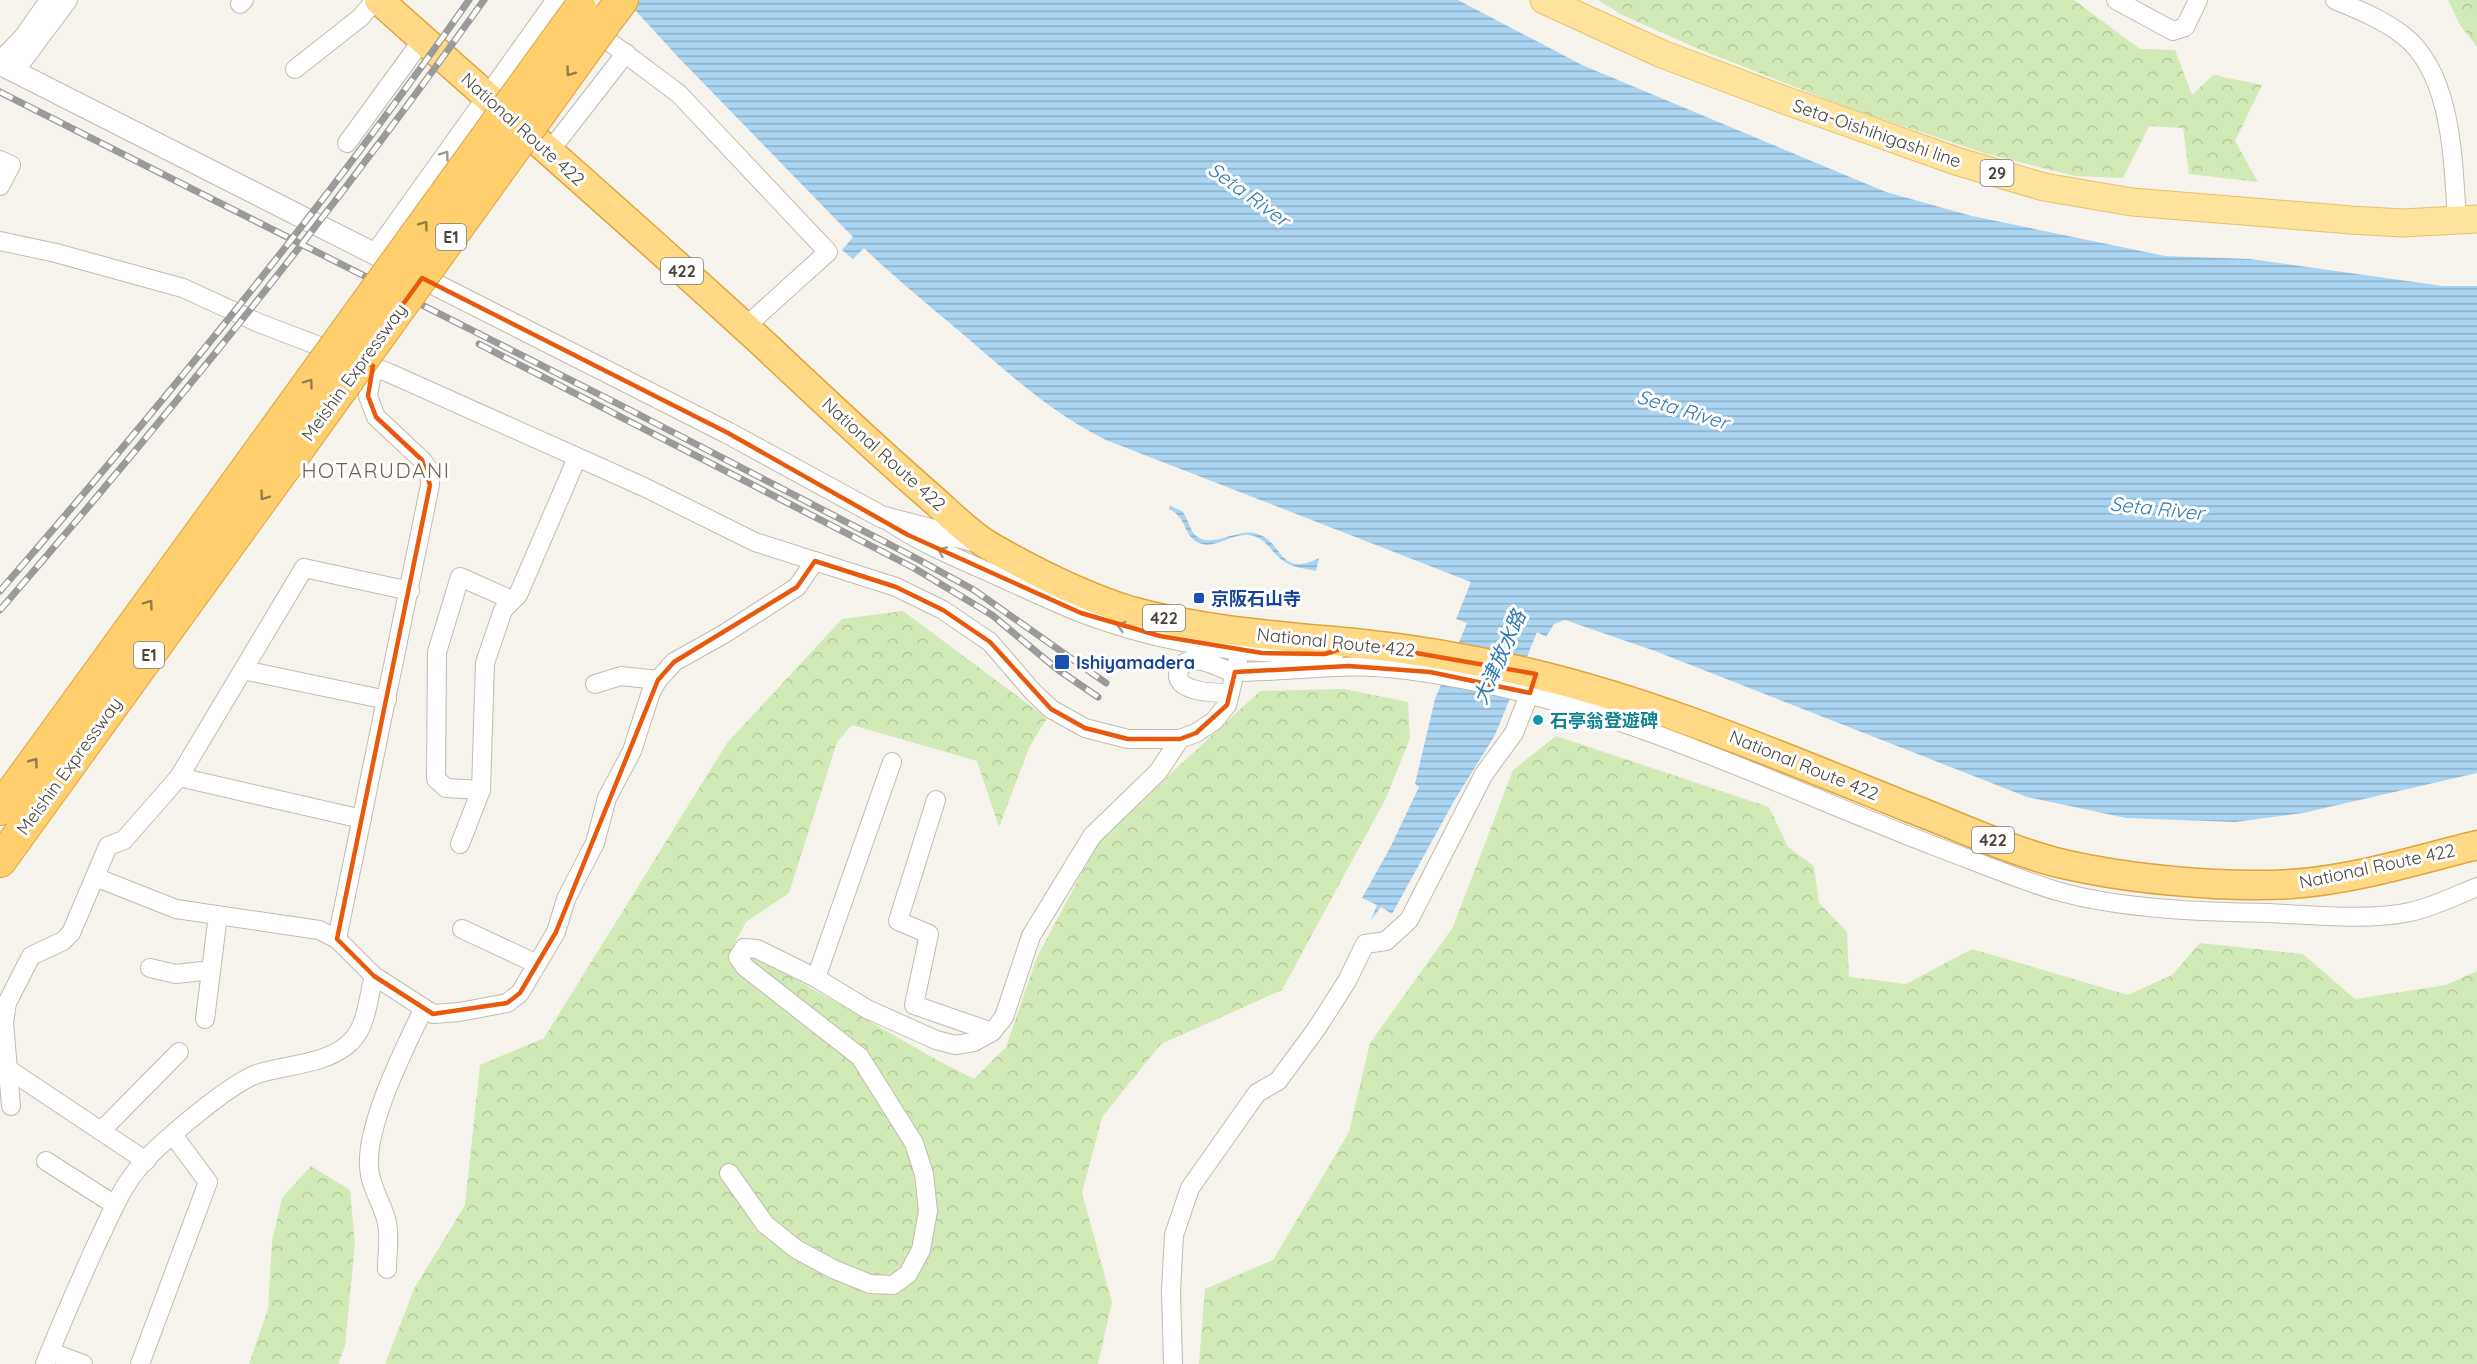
<svg xmlns="http://www.w3.org/2000/svg" width="2477" height="1364" viewBox="0 0 2477 1364" font-family="Quicksand,'Noto Sans JP',sans-serif">
	<style>
		.forest { fill: url(#forest-crowns) }
		.water { fill: url(#water-rules) }
		.lines { fill: none; stroke-linecap: round; stroke-linejoin: round }
		.minor-casing { stroke: #c2bbae; stroke-width: 20 }
		.tertiary-casing { stroke: #c2bbae; stroke-width: 23 }
		.primary-casing { stroke: #e6c16a; stroke-width: 29 }
		.trunk-casing { stroke: #e0a43c; stroke-width: 31 }
		.motorway-casing { stroke: #e0a43c; stroke-width: 34 }
		.minor { stroke: #fff; stroke-width: 18 }
		.tertiary { stroke: #fff; stroke-width: 21 }
		.primary { stroke: #ffe39c; stroke-width: 27 }
		.trunk { stroke: #ffd985; stroke-width: 28 }
		.motorway { stroke: #ffcf6e; stroke-width: 32 }
		.rail-casing { stroke: #9a9a9a; stroke-width: 7 }
		.rail { stroke: #fff; stroke-width: 4.5; stroke-dasharray: 14; stroke-linecap: butt }
		.motorway-bridge-casing { stroke: #e0a43c; stroke-width: 34; stroke-linecap: butt }
		.motorway-bridge { stroke: #ffcf6e; stroke-width: 32 }
		.oneway { stroke: #937c4e }
		.oneway2 { stroke: #9c9892 }
		.marked { fill: none; stroke: #e8590c; stroke-width: 4.5; stroke-linejoin: round }
		.transit-dot { fill: #1a4fb4; stroke: #fff; stroke-width: 2 }
		.culture-dot { fill: #0f9aa8; stroke: #fff; stroke-width: 2 }
		.labels { text-anchor: middle; dominant-baseline: central; stroke-width: 6; stroke-linejoin: round; paint-order: stroke }
		.shield { fill: #fff; stroke: #817c74; stroke-width: 1.5 }
		.shield-label { font-size: 16px; font-weight: bold; fill: #4b4439 }
		.street-label { font-size: 18px; fill: #4b4439; stroke: #fff }
		.transit-label { font-size: 18px; font-weight: bold; fill: #164399; stroke: #fff; text-anchor: start }
		.culture-label { font-size: 18px; font-weight: bold; fill: #0d838f; stroke: #fff; text-anchor: start }
		.water-label { font-size: 20px; font-style: italic; fill: #2e7ab2; stroke: #fff }
		.quarter-label { font-size: 21px; letter-spacing: 1.5px; fill: #6e6250; stroke: #fff }
	</style>
	<defs>
		<pattern id="forest-crowns" width="20" height="18" patternUnits="userSpaceOnUse" patternTransform="scale(1.5)"><rect width="20" height="18" fill="#d2eab5"/><path d="M2 6a3 3 0 1 1 6 0M12 15a3 3 0 1 1 6 0" fill="none" stroke="#b6ca9c"/></pattern>
		<pattern id="water-rules" width="6" height="5" patternUnits="userSpaceOnUse" patternTransform="scale(1.5)"><rect width="6" height="5" fill="#a9d4f2"/><path d="M0 2.5h6" fill="none" stroke="#8caec5"/></pattern>
	</defs>
	<rect width="100%" height="100%" fill="#f6f3ec"/>
	<g class="forest">
		<polygon points="1598,0 2074,0 2140,49 2175,50 2192,95 2213,75 2262,85 2235,141 2258,182 2189,174 2183,128 2149,126 2123,178 2075,176 1984,153 1846,107 1701,50 1622,15"/>
		<polygon points="2448,0 2477,0 2477,47 2460,25"/>
		<polygon points="903,611 1047,718 1029,748 999,827 977,761 852,725 837,742 789,893 746,922 734,944 937,1060 974,1079 1006,1047 1037,957 1100,839 1260,691 1344,689 1408,702 1410,738 1387,796 1282,990 1161,1044 1102,1117 1082,1193 1112,1302 1098,1364 385,1364 414,1289 465,1205 480,1065 544,1038 727,743 842,619"/>
		<polygon points="1556,736 1769,807 1788,847 1814,866 1819,903 1847,932 1849,977 1906,984 1972,949 2128,995 2172,975 2200,943 2303,954 2355,999 2446,985 2477,971 2477,1364 1199,1364 1205,1289 1273,1260 1349,1132 1370,1043 1453,927 1513,770"/>
		<polygon points="311,1166 350,1190 355,1244 345,1346 338,1364 249,1364 268,1309 272,1241 282,1198"/>
	</g>
	<g class="water">
		<path d="M 626,0 L 1458,0 L 1582,65 L 1886,192 L 1972,216 L 2165,256 L 2250,259 L 2443,286 L 2477,286 L 2477,773 L 2303,813 L 2235,822 L 2126,818 L 2027,797 L 1655,651 L 1565,620 L 1554,624 L 1546,637 L 1537,632 L 1495,735 L 1454,801 L 1392,914 L 1381,907 L 1371,920 L 1377,905 L 1362,898 L 1390,848 L 1419,787 L 1415,784 L 1435,699 L 1467,623 L 1456,619 L 1471,582 L 1106,440 C 1055,415 1015,379 972,342 C 936,311 898,281 864,248 L 853,259 L 842,250 L 853,237 L 678,57 Z"/>
		<path d="M 1170,506 L 1182,511 C 1189,519 1189,532 1199,538 C 1215,546 1236,530 1254,533 C 1284,539 1277,579 1319,558 L 1316,571 C 1305,568 1294,568 1285,562 C 1271,554 1267,537 1249,535 C 1232,533 1215,550 1199,543 C 1183,536 1188,518 1169,509 Z"/>
	</g>
	<g class="lines">
		<g class="minor-casing">
			<g id="minor">
				<polyline points="2116,0 2173,31 2185,27 2198,0"/>
				<path d="M 2335,0 C 2359,10 2384,20 2404,36 C 2453,75 2453,163 2457,220"/>
				<polyline points="240,4 244,0"/>
				<polyline points="0,61 24,36 49,0"/>
				<polyline points="295,69 361,17 375,0"/>
				<polyline points="15,71 68,0"/>
				<polyline points="347,143 423,39"/>
				<polyline points="549,152 626,53"/>
				<polyline points="0,160 11,165 0,186"/>
				<polyline points="0,241 56,253 183,288 259,323 387,372 644,487 755,542 896,587 943,610 990,642 1033,692 1051,709 1085,728 1128,739 1180,739 1196,733 1214,721 1227,705 1245,632"/>
				<polyline points="374,254 555,1 679,94 828,252 745,327"/>
				<path d="M 887,520 C 920,543 957,558 993,574 C 1022,587 1051,601 1081,613 C 1143,637 1221,653 1287,653 C 1304,654 1321,655 1337,650"/>
				<polyline points="243,670 387,700"/>
				<polyline points="595,684 621,676 658,680"/>
				<path d="M 1230,693 C 1217,693 1171,693 1179,670 C 1181,666 1185,662 1189,661 C 1203,657 1218,668 1230,671 C 1242,673 1254,671 1266,671 C 1289,670 1313,668 1336,667 C 1383,664 1432,673 1477,682 C 1637,715 1786,789 1937,847 C 1977,862 2017,879 2057,891 C 2120,909 2203,912 2269,913 C 2312,915 2369,921 2410,912 C 2433,907 2455,896 2477,887"/>
				<polyline points="179,777 362,819"/>
				<polyline points="481,790 446,788 436,779 437,652 460,577 512,600"/>
				<polyline points="936,800 898,921 929,934 914,1005 992,1032"/>
				<polyline points="460,844 481,790 485,663 503,610 518,595 577,458"/>
				<polyline points="95,877 176,909 319,930 337,939"/>
				<polyline points="462,929 537,964"/>
				<polyline points="150,968 176,974 211,970"/>
				<polyline points="374,976 433,1014 459,1012 507,1003 520,993 556,932 566,899 595,843 607,798 632,751 651,692 658,680 674,662 724,634 797,587 815,561"/>
				<polyline points="816,978 892,762"/>
				<polyline points="205,1019 218,915"/>
				<polyline points="8,1069 146,1161"/>
				<polyline points="11,1106 4,1022 7,1003 31,956 63,941 71,933 108,846 124,840 179,777 304,568 410,591"/>
				<polyline points="101,1131 179,1052"/>
				<polyline points="46,1161 115,1205"/>
				<polyline points="729,1173 765,1224 796,1249 833,1269 870,1284 893,1285 908,1274 921,1250 928,1211 924,1174 914,1143 860,1057 745,967 738,957 744,948 757,949 816,978 867,1009 936,1040 955,1045 974,1042 992,1032 1004,1017 1031,936 1092,836 1158,772 1180,739"/>
				<path d="M 387,1269 C 387,1255 390,1237 387,1223 C 383,1203 370,1188 369,1167 C 366,1124 405,1047 424,1008"/>
				<polyline points="50,1352 83,1364"/>
				<path d="M 45,1364 C 61,1323 79,1283 97,1243 C 109,1219 119,1192 136,1171 C 154,1147 232,1081 260,1073 C 287,1065 323,1064 346,1046 C 368,1029 367,1000 374,976 L 337,939 L 430,485 L 429,470 L 422,460 L 376,417 L 368,396 L 373,366"/>
				<polyline points="140,1364 208,1182 173,1135"/>
				<polyline points="1173,1364 1171,1291 1174,1235 1190,1188 1257,1093 1278,1081 1317,1028 1347,981 1365,944 1386,941 1409,920 1484,774 1514,733 1534,682"/>
			</g>
		</g>
		<g class="tertiary-casing">
			<polyline id="tertiary" points="0,64 728,433 882,517 979,542"/>
		</g>
		<g class="primary-casing">
			<polyline id="primary" points="1544,0 1662,54 1787,101 1956,161 2044,187 2132,202 2351,220 2402,223 2477,219"/>
		</g>
		<g class="trunk-casing">
			<path id="trunk" d="M 379,0 C 509,117 641,231 769,349 C 821,398 873,447 927,494 C 947,511 967,533 991,547 C 1035,572 1082,596 1131,611 C 1203,631 1279,636 1354,643 C 1413,649 1472,659 1530,673 C 1661,704 1785,758 1910,808 C 1958,826 2006,849 2055,862 C 2124,879 2220,888 2291,884 C 2354,880 2416,860 2477,845"/>
		</g>
		<g class="motorway-casing">
			<g id="motorway">
				<polyline points="604,24 622,0"/>
				<polyline points="0,809 275,430"/>
				<polyline points="0,861 298,449"/>
			</g>
		</g>
		<use href="#minor" class="minor"/>
		<use href="#tertiary" class="tertiary"/>
		<use href="#primary" class="primary"/>
		<use href="#trunk" class="trunk"/>
		<use href="#motorway" class="motorway"/>
		<g class="rail-casing">
			<g id="rail">
				<polyline points="0,92 628,409 910,555 974,590 1106,683"/>
				<polyline points="479,344 914,568 992,615 1057,669 1098,697"/>
				<path d="M 0,591 C 165,401 325,206 469,0"/>
				<path d="M 0,610 C 170,414 333,212 484,0"/>
			</g>
		</g>
		<use href="#rail" class="rail"/>
		<g class="motorway-bridge-casing">
			<g id="motorway-bridge">
				<polyline points="275,430 580,8"/>
				<polyline points="298,449 604,24"/>
			</g>
		</g>
		<use href="#motorway-bridge" class="motorway-bridge"/>
	</g>
	<defs><path id="oneway-chevron" d="M-2-3.5L2.5 0L-2 3.5" fill="none" stroke-width="1.6" stroke-linecap="round" stroke-linejoin="round" transform="scale(1.5)"/></defs>
	<g class="oneway">
		<use href="#oneway-chevron" transform="translate(570 72) rotate(126)"/>
		<use href="#oneway-chevron" transform="translate(424 225) rotate(-54)"/>
		<use href="#oneway-chevron" transform="translate(309 383) rotate(-54)"/>
		<use href="#oneway-chevron" transform="translate(264 496) rotate(126)"/>
		<use href="#oneway-chevron" transform="translate(149 604) rotate(-54)"/>
		<use href="#oneway-chevron" transform="translate(34 762) rotate(-54)"/>
	</g>
	<g class="oneway2">
		<use href="#oneway-chevron" transform="translate(445 155) rotate(-54)"/>
		<use href="#oneway-chevron" transform="translate(942 551) rotate(-155)"/>
		<use href="#oneway-chevron" transform="translate(1121 626) rotate(-164)"/>
	</g>
	<path class="marked" d="M 422,278 L 728,433 L 908,535 L 1081,613 L 1160,636 L 1262,653 L 1325,654 L 1359,643 L 1536,674 L 1530,693 L 1430,672 L 1349,666 L 1235,672 L 1227,705 L 1196,733 L 1180,739 L 1128,739 L 1085,728 L 1051,709 L 990,642 L 943,610 L 896,587 L 815,561 L 797,587 L 674,662 L 658,680 L 556,932 L 520,993 L 507,1003 L 433,1014 L 374,976 L 337,939 L 430,485 L 422,460 L 376,417 L 368,396 L 373,366 L 362,361 Z"/>
	<g class="transit-dot">
		<rect x="1193" y="592" width="12" height="12" rx="3"/>
		<rect x="1054" y="654" width="16" height="16" rx="3"/>
	</g>
	<circle class="culture-dot" cx="1538" cy="720" r="6"/>
	<g class="labels">
		<g class="shield">
			<rect x="1980.5" y="160" width="33" height="26" rx="4.5"/>
			<rect x="436" y="224" width="30" height="26" rx="4.5"/>
			<rect x="661" y="258" width="42" height="26" rx="4.5"/>
			<rect x="1143" y="605" width="42" height="26" rx="4.5"/>
			<rect x="134" y="642" width="30" height="26" rx="4.5"/>
			<rect x="1972" y="827" width="42" height="26" rx="4.5"/>
		</g>
		<g class="shield-label">
			<text x="1997" y="173">29</text>
			<text x="451" y="237">E1</text>
			<text x="682" y="271">422</text>
			<text x="1164" y="618">422</text>
			<text x="149" y="655">E1</text>
			<text x="1993" y="840">422</text>
		</g>
		<g class="street-label">
			<text transform="translate(523 129) rotate(42)">National Route 422</text>
			<text transform="translate(1877 133) rotate(19)">Seta-Oishihigashi line</text>
			<text transform="translate(354 372) rotate(-54)">Meishin Expressway</text>
			<text transform="translate(884 454) rotate(42)">National Route 422</text>
			<text transform="translate(1336 642) rotate(6)">National Route 422</text>
			<text transform="translate(1804 765) rotate(22)">National Route 422</text>
			<text transform="translate(69 766) rotate(-54)">Meishin Expressway</text>
			<text transform="translate(2377 866) rotate(-12)">National Route 422</text>
		</g>
		<g class="transit-label">
			<text x="1211" y="598">京阪石山寺</text>
			<text x="1076" y="662">Ishiyamadera</text>
		</g>
		<g class="culture-label">
			<text x="1550" y="720">石亭翁登遊碑</text>
		</g>
		<g class="water-label">
			<text transform="translate(1249 194) rotate(36)">Seta River</text>
			<text transform="translate(1683 409) rotate(17)">Seta River</text>
			<text transform="translate(2157 508) rotate(6)">Seta River</text>
			<text transform="translate(1499 657) rotate(-66)">大津放水路</text>
		</g>
		<g class="quarter-label">
			<text x="376" y="470">HOTARUDANI</text>
		</g>
	</g>
</svg>
